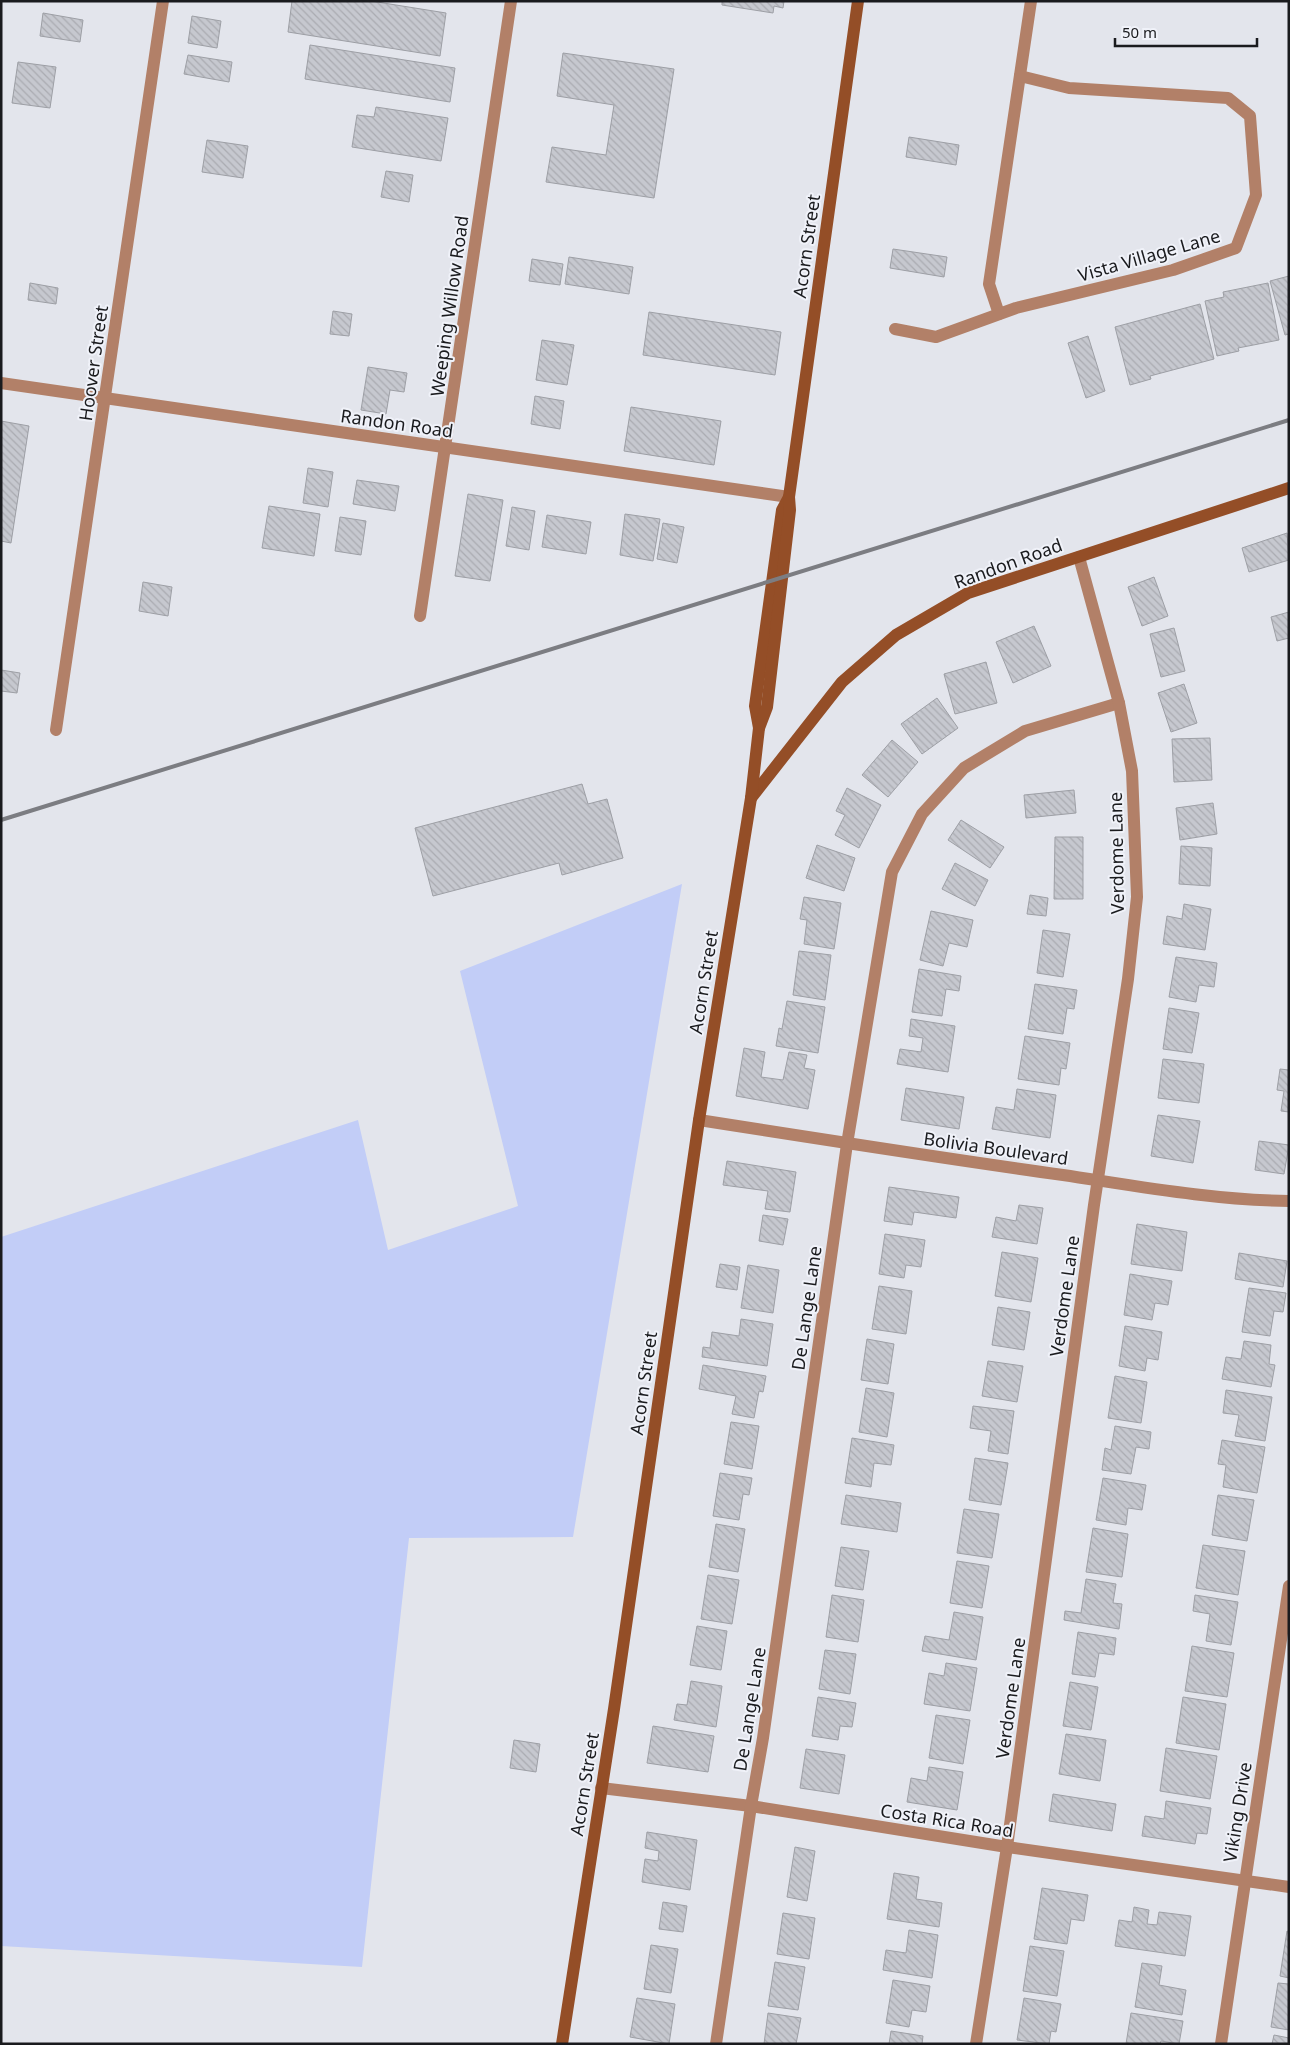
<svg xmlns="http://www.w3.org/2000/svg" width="1290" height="2045" viewBox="0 0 1290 2045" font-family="'Noto Sans',sans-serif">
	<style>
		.grass { fill: #c2cdf7 }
		.building { fill: url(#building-back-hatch); stroke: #9d9fa5 }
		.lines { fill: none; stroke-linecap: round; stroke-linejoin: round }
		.street { stroke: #b28068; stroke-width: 12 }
		.secondary { stroke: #944e27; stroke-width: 12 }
		.rail { stroke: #7c7d82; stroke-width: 4 }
		.labels { text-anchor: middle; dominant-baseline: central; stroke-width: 4; stroke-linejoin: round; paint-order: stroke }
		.street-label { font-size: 18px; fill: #1a1b1e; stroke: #f0f2f9 }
	</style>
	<defs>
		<pattern id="building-back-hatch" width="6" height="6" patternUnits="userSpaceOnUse" patternTransform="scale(1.25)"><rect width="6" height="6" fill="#c6c8cf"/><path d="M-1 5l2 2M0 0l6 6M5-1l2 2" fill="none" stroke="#aaabb1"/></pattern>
	</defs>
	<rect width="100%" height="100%" fill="#e3e5ec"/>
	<polygon class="grass" points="682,884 573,1537 409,1538 362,1967 1,1946 1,1237 358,1120 388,1250 518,1206 460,971"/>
	<g class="building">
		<polygon points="292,1 371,1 446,13 440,56 288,32"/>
		<polygon points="722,1 784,1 783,8 774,6 773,13 722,5"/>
		<polygon points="43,13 83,20 80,42 40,36"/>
		<polygon points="192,16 221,21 217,48 188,43"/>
		<polygon points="310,45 455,68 450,102 305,79"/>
		<polygon points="563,53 674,69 654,198 546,182 552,147 606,155 614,105 557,96"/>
		<polygon points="188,55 232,62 229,82 184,74"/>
		<polygon points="18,62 56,67 50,108 12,103"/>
		<polygon points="376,107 448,118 441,161 352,147 357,115 374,117"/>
		<polygon points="909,137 959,145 956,165 906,157"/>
		<polygon points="207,140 248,146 243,178 202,172"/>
		<polygon points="386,171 413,175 409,202 381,197"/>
		<polygon points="893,249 947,257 944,277 890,268"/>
		<polygon points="569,257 633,267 629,294 565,284"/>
		<polygon points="532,259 563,264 560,285 529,281"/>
		<polygon points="1289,276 1289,334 1285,335 1270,281"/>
		<polygon points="30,283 58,288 56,304 28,300"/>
		<polygon points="1268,283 1279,340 1238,348 1239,351 1217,356 1205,301 1224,297 1223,292"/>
		<polygon points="1200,304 1214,359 1150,376 1151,379 1130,385 1115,327"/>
		<polygon points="333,311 352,314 349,336 330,334"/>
		<polygon points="649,312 781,332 775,375 643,355"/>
		<polygon points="1088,336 1105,391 1086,398 1068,343"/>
		<polygon points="542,340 574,345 567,385 536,380"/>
		<polygon points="368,367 407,373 404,392 390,390 386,414 361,410"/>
		<polygon points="535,396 564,401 560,429 531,424"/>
		<polygon points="631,407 721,421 714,465 624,451"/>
		<polygon points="1,421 29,426 11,543 1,541"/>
		<polygon points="308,468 333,472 328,507 303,503"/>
		<polygon points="357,480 399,486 395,511 353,504"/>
		<polygon points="468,494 503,500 490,581 455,576"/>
		<polygon points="269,506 320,514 314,556 262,548"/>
		<polygon points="512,507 535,511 529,550 506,546"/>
		<polygon points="625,514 660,519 653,561 620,555"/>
		<polygon points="547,515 591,522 586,554 542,547"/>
		<polygon points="340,517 366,521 361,555 335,551"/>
		<polygon points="663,523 684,527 677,563 657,559"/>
		<polygon points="1287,533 1289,560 1249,572 1242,548"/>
		<polygon points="1154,577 1168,616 1142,626 1128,587"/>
		<polygon points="143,582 172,587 168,616 139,611"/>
		<polygon points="1289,612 1289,638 1277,641 1271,617"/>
		<polygon points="1034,626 1051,666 1013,683 996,642"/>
		<polygon points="1174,628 1185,671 1161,677 1150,634"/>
		<polygon points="986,662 997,703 955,714 944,674"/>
		<polygon points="1,670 20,673 17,693 1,691"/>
		<polygon points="1184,684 1197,723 1171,732 1158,693"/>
		<polygon points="937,698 958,728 922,754 901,724"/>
		<polygon points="1210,738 1212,780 1174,782 1172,739"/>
		<polygon points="892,740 918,762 888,797 862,775"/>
		<polygon points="582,784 588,804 607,799 623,858 562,875 559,863 433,896 415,828"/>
		<polygon points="847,788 881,805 859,848 835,835 845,815 836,811"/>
		<polygon points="1074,790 1076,813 1026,818 1024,795"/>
		<polygon points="1213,803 1217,834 1180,840 1176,808"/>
		<polygon points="961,820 1004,847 990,868 948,840"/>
		<polygon points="1055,837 1083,837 1083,899 1054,899"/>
		<polygon points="817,845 855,858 844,891 806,878"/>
		<polygon points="1181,846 1212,848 1210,886 1179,884"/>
		<polygon points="955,863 988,880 975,906 942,889"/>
		<polygon points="1030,895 1048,898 1046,916 1027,914"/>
		<polygon points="804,897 841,903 834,949 804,944 807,920 800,919"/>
		<polygon points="1184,904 1211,909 1205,950 1163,944 1167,916 1182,919"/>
		<polygon points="931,911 973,920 967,947 949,943 943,966 920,960"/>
		<polygon points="1043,930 1070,934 1063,977 1037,973"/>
		<polygon points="799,951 831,955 825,1000 793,995"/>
		<polygon points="1176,957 1217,963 1214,987 1199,985 1196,1002 1169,997"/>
		<polygon points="919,969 961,976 959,991 946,989 942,1016 912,1012"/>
		<polygon points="1035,984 1077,990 1074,1009 1067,1008 1063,1034 1028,1029"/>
		<polygon points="787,1001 825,1007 818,1053 776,1046 779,1028 782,1029"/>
		<polygon points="1169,1008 1199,1013 1192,1053 1163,1049"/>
		<polygon points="911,1019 955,1026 948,1072 897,1064 900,1049 921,1052 923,1038 909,1036"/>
		<polygon points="1025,1036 1070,1043 1066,1069 1061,1068 1059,1085 1018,1079"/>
		<polygon points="744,1048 765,1052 761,1077 783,1080 789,1052 807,1055 804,1068 815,1070 808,1109 736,1096"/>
		<polygon points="1163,1059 1204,1064 1199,1103 1158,1098"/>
		<polygon points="1280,1069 1289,1070 1289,1112 1281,1111 1284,1091 1277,1090"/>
		<polygon points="906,1088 964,1097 959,1129 901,1120"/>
		<polygon points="1017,1089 1056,1095 1050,1138 992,1129 996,1107 1014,1110"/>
		<polygon points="1158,1115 1200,1121 1193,1163 1151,1156"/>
		<polygon points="1259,1141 1289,1145 1284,1174 1255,1170"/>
		<polygon points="727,1161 796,1172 790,1212 765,1209 768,1191 723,1185"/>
		<polygon points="889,1187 959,1197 956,1218 914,1212 912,1225 884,1221"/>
		<polygon points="1019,1205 1043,1208 1037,1244 992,1237 996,1217 1016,1221"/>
		<polygon points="763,1215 788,1219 783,1245 759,1241"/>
		<polygon points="1137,1224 1187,1232 1182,1271 1131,1264"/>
		<polygon points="885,1234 925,1240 921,1267 906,1265 904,1278 879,1274"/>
		<polygon points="1002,1252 1038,1258 1031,1302 995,1296"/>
		<polygon points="1239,1253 1287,1261 1283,1287 1235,1279"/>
		<polygon points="720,1264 740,1267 737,1290 716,1287"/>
		<polygon points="748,1265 779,1270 773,1313 741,1308"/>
		<polygon points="1130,1274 1172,1281 1168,1305 1155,1303 1152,1320 1124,1315"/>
		<polygon points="879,1286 912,1291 906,1334 872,1329"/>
		<polygon points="1249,1288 1286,1293 1283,1312 1274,1311 1270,1336 1242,1332"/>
		<polygon points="998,1307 1030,1312 1024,1350 992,1345"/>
		<polygon points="741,1319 773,1324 767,1366 702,1357 703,1347 710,1348 712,1332 739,1336"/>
		<polygon points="1125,1326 1162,1332 1158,1360 1147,1358 1145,1371 1119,1366"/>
		<polygon points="867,1339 894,1344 888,1384 861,1380"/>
		<polygon points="1244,1341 1271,1345 1269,1364 1275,1365 1271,1387 1222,1379 1226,1357 1241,1359"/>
		<polygon points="988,1361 1023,1366 1017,1402 982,1396"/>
		<polygon points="703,1365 766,1376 763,1392 759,1391 754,1418 732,1414 736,1396 699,1389"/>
		<polygon points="1115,1376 1147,1382 1141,1423 1108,1418"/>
		<polygon points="866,1388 894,1393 887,1437 859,1432"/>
		<polygon points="1226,1390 1272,1397 1265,1441 1235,1436 1239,1415 1223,1413"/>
		<polygon points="973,1406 1014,1411 1008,1454 988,1451 991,1431 970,1428"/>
		<polygon points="731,1422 759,1426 752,1469 724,1464"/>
		<polygon points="1115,1426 1151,1432 1149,1449 1136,1447 1131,1474 1102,1470 1105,1448 1111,1450"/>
		<polygon points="852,1438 894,1445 891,1465 874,1463 871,1487 845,1483"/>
		<polygon points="1222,1440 1265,1447 1257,1493 1223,1487 1226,1465 1218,1464"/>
		<polygon points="975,1458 1008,1463 1001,1505 969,1500"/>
		<polygon points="720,1473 752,1478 749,1495 743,1494 739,1520 713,1516"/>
		<polygon points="1103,1478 1146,1485 1142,1510 1128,1508 1126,1525 1096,1520"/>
		<polygon points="846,1495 901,1503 897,1532 841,1524"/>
		<polygon points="1218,1495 1254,1500 1247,1541 1212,1535"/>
		<polygon points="964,1509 999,1514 992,1558 957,1553"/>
		<polygon points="716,1524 745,1529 738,1572 709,1567"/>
		<polygon points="1093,1528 1128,1534 1122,1577 1086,1572"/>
		<polygon points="1203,1545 1245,1551 1238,1595 1196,1588"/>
		<polygon points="841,1547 869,1551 863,1590 835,1586"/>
		<polygon points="957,1561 989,1566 982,1608 950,1603"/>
		<polygon points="708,1575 739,1580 732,1624 701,1619"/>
		<polygon points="1086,1579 1116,1584 1113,1603 1122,1604 1119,1629 1064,1620 1065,1611 1081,1613"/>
		<polygon points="832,1595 864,1600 858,1642 826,1637"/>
		<polygon points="1195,1595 1238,1602 1231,1645 1206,1641 1210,1614 1193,1611"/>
		<polygon points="954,1612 983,1617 976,1660 922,1651 925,1636 949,1640"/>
		<polygon points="697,1626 727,1631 721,1670 690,1665"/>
		<polygon points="1078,1632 1116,1638 1114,1655 1099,1653 1095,1677 1072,1674"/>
		<polygon points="1192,1646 1234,1653 1227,1697 1185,1691"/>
		<polygon points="825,1650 856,1654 850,1694 819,1689"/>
		<polygon points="946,1663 977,1668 970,1711 924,1704 929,1673 944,1676"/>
		<polygon points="691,1681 722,1686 716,1727 674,1720 677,1704 687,1705"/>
		<polygon points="1070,1682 1098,1687 1091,1730 1063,1726"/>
		<polygon points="818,1697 856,1703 852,1727 840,1726 838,1740 812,1736"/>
		<polygon points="1183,1697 1226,1704 1219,1750 1176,1743"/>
		<polygon points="936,1715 970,1720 963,1764 929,1758"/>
		<polygon points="653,1726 714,1736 708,1772 647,1763"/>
		<polygon points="1066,1734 1106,1740 1100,1781 1059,1774"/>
		<polygon points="514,1740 540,1744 536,1772 510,1768"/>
		<polygon points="1166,1748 1217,1756 1210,1799 1160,1791"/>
		<polygon points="806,1749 845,1755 839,1794 800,1788"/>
		<polygon points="929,1767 963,1772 957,1810 907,1802 911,1778 927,1781"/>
		<polygon points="1053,1794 1116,1804 1112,1831 1049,1821"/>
		<polygon points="1166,1801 1211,1808 1207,1834 1197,1833 1195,1844 1142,1836 1145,1816 1164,1819"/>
		<polygon points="647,1832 697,1840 690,1890 642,1882 645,1859 658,1861 659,1851 645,1848"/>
		<polygon points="795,1847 815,1851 807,1901 787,1897"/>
		<polygon points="894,1873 919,1877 916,1899 942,1903 939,1927 887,1919"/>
		<polygon points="1042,1888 1088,1895 1084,1921 1071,1919 1067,1944 1034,1939"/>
		<polygon points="663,1902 687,1906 683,1932 659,1929"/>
		<polygon points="1134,1907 1149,1910 1147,1924 1157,1925 1159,1912 1191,1916 1185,1956 1115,1946 1119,1920 1132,1922"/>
		<polygon points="783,1913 815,1918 809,1959 777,1954"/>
		<polygon points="909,1930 938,1935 932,1978 883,1970 886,1950 906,1953"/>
		<polygon points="1287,1931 1289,1932 1289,1978 1280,1976"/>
		<polygon points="651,1945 678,1949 671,1993 644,1989"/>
		<polygon points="1030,1946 1064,1951 1057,1996 1023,1991"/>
		<polygon points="775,1962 805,1967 798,2010 768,2006"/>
		<polygon points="1142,1963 1162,1966 1159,1985 1186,1990 1182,2015 1135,2007"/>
		<polygon points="893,1980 930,1986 926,2012 912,2010 909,2027 886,2023"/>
		<polygon points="1278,1983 1289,1984 1289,2030 1271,2027"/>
		<polygon points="637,1998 675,2004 669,2044 630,2037"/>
		<polygon points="1024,1998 1061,2004 1056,2032 1051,2031 1049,2044 1017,2040"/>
		<polygon points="768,2013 801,2018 796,2044 764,2044"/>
		<polygon points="1131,2013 1183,2021 1179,2044 1161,2041 1160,2044 1126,2044"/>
		<polygon points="891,2031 923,2036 922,2044 889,2044"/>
		<polygon points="1274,2035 1289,2038 1289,2044 1272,2044"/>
	</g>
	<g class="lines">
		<g class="street">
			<polyline points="999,314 989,284 1031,1"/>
			<polyline points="895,329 936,337 1016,308 1173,270 1236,248 1256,195 1250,116 1228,98 1069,88 1020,76"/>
			<polyline points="1,383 789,497"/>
			<polyline points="420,616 511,1"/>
			<polyline points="56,730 163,1"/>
			<path d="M 699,1120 C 820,1139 941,1158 1063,1175 C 1137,1186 1213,1200 1289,1201"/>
			<polyline points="601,1788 751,1806 1007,1847 1289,1887"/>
			<polyline points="716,2044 751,1806 763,1738 847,1144 892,872 922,814 964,768 1025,731 1119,703"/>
			<polyline points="976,2044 1007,1847 1094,1205 1128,979 1137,897 1132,771 1119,703 1079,557"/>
			<polyline points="1221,2044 1289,1586"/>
		</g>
		<g class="secondary">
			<polyline points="759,728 755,706 782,510 789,497"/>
			<polyline points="751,798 842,682 896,635 968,593 1289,488"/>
			<polyline points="562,2044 614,1709 699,1120 751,798 759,728 767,707 790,510 789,497 858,1"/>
		</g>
		<polyline class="rail" points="1,820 1289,420"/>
	</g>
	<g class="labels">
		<g class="street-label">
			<text transform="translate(806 246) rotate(-82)">Acorn Street</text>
			<text transform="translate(1149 255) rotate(-16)">Vista Village Lane</text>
			<text transform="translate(449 306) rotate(-82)">Weeping Willow Road</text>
			<text transform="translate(93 363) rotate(-82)">Hoover Street</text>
			<text transform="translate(397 423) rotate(8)">Randon Road</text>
			<text transform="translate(1008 563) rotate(-20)">Randon Road</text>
			<text transform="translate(1116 853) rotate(-91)">Verdome Lane</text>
			<text transform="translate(703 982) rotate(-81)">Acorn Street</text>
			<text transform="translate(996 1148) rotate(8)">Bolivia Boulevard</text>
			<text transform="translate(1064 1296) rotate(-82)">Verdome Lane</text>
			<text transform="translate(806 1308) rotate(-82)">De Lange Lane</text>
			<text transform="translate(643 1383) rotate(-82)">Acorn Street</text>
			<text transform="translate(1010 1698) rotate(-82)">Verdome Lane</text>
			<text transform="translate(749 1709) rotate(-81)">De Lange Lane</text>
			<text transform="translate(584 1784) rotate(-81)">Acorn Street</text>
			<text transform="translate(1237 1812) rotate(-81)">Viking Drive</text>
			<text transform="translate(947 1820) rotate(9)">Costa Rica Road</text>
		</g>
	</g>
	<rect width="1290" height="2045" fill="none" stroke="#1a1b1e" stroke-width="5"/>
	<path d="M1115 38v8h142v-8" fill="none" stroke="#1a1b1e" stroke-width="2.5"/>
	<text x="1122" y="38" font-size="15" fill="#1a1b1e" stroke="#f0f2f9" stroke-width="4" paint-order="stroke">50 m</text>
</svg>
